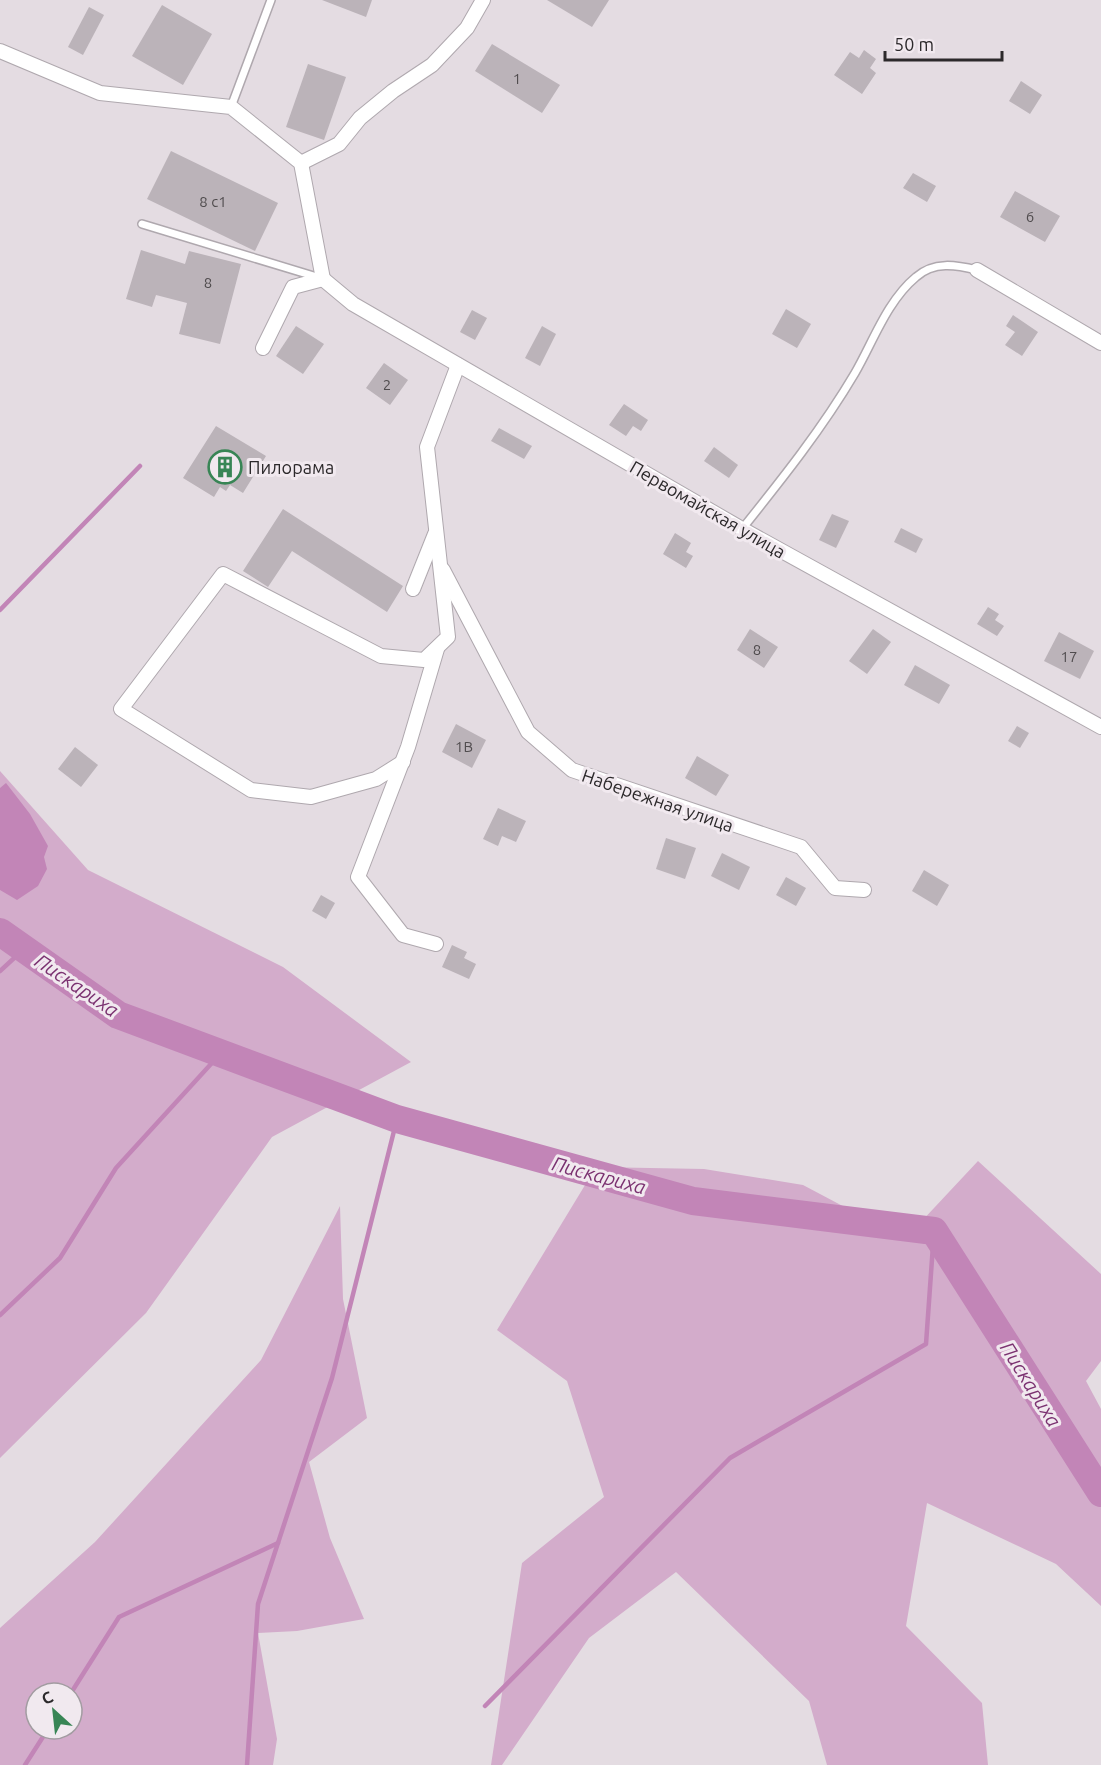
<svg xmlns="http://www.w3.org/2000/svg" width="1101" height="1765" viewBox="0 0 1101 1765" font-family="Ubuntu,sans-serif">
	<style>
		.green { fill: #d3accb; fill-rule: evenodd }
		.water { fill: #c285b7 }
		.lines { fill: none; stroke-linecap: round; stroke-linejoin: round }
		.stream { stroke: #c285b7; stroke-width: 4.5 }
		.river { stroke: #c285b7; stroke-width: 28 }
		.building { fill: #bbb3b9 }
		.service-casing { stroke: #afa8ae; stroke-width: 10 }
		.minor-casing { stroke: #afa8ae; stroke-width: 16 }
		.service { stroke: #fff; stroke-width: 7 }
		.minor { stroke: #fff; stroke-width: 14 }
		.labels { text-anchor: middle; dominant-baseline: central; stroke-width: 6; stroke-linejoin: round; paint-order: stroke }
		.number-label { font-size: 15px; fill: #504c4e }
		.poi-label { font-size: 18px; fill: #2c292b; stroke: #f1e9ef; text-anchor: start }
		.street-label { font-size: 18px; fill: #2c292b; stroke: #f1e9ef }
		.water-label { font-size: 20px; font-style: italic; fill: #7b3271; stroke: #f1e9ef }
	</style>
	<rect width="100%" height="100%" fill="#e4dce2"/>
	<g class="green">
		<polygon points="0,771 88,870 283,967 411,1062 272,1137 146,1313 0,1458"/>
		<polygon points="978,1161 1101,1274 1101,1361 1086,1381 1101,1409 1101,1606 1056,1564 927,1503 906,1626 982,1703 988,1765 827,1765 809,1701 676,1572 589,1638 502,1765 491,1765 522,1563 604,1497 567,1381 497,1330 596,1167 704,1169 803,1185 905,1239"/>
		<path d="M 340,1206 L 343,1299 L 367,1418 L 309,1462 L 330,1538 L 364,1619 L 297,1631 L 258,1633 L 277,1739 L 273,1765 L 0,1765 L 0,1628 L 95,1542 L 261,1360 ZM 36,1693 L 72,1693 L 72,1729 L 36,1729 Z"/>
	</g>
	<polygon class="water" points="6,783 30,814 48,846 44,857 47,869 38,886 17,900 0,890 0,788"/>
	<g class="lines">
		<g class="stream">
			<polyline points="0,610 140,466"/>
			<polyline points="0,971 24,949"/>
			<polyline points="0,1315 60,1258 116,1168 221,1053"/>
			<polyline points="71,1693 119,1617 278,1543"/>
			<polyline points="485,1706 730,1458 926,1344 934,1231"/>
			<polyline points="25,1765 48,1729"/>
			<polyline points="247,1765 258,1604 332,1378 397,1119"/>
		</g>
		<polyline class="river" points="0,932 118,1015 397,1119 693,1201 934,1231 1101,1493"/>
	</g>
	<g class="building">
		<polygon points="322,0 372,0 366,17"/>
		<polygon points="547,0 609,0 592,27"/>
		<polygon points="162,5 212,34 183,85 132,56"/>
		<polygon points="89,7 104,15 83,55 68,47"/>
		<polygon points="492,44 560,85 542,113 475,71"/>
		<polygon points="864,50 876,59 870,68 876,73 862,94 834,75 850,52 859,58"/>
		<polygon points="308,64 346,77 324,140 286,127"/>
		<polygon points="1021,81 1042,95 1030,114 1009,101"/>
		<polygon points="171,151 278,203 255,251 147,199"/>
		<polygon points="913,173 936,186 927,202 903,188"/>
		<polygon points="1015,191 1060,216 1045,242 1000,217"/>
		<polygon points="141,250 185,264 189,251 241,264 220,344 179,334 187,303 156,295 152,307 126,299"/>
		<polygon points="786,309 811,324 797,348 772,334"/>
		<polygon points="472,310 487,318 475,340 460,332"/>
		<polygon points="1013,315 1038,332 1022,356 1005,345 1015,332 1006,326"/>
		<polygon points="296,326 324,344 303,374 276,356"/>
		<polygon points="542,326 556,334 540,366 525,358"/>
		<polygon points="384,363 408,380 390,405 366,388"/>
		<polygon points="624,404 648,420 641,431 633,426 626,436 609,425"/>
		<polygon points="216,426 266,456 243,493 230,485 226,491 220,487 214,497 183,478"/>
		<polygon points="499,428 532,446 524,459 491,441"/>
		<polygon points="714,447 738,465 729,478 704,461"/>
		<polygon points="283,509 403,586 387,612 292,551 268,587 243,571"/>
		<polygon points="832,514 849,521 836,548 819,540"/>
		<polygon points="901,528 923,539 916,553 894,542"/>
		<polygon points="675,533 691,543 686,552 693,556 686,568 663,554"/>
		<polygon points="988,607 999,614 995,620 1004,626 997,636 977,624"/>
		<polygon points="750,629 778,647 764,668 737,650"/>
		<polygon points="873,629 891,642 867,674 849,661"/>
		<polygon points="1059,632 1094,651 1080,679 1044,661"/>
		<polygon points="915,665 950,685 939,704 904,685"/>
		<polygon points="456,724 486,740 472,768 442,752"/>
		<polygon points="1017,726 1029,733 1020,748 1008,741"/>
		<polygon points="75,747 98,765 81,787 58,769"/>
		<polygon points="697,756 729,775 716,796 685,778"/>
		<polygon points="498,808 526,821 516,842 502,836 498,846 483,839"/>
		<polygon points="666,838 696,848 685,879 656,869"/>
		<polygon points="722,853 750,867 739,890 711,876"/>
		<polygon points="924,870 949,885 937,906 912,891"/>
		<polygon points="786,877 806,888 796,906 776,895"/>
		<polygon points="321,895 335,903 326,919 312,911"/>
		<polygon points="452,945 467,952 464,958 476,964 469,979 442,967"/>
	</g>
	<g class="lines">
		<g class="service-casing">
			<g id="service">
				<polyline points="231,107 271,0"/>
				<polyline points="142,224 317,277"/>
				<path d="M 742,529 C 782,479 822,429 855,373 C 873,342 887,301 916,277 C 934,261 956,265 977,270"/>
			</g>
		</g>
		<g class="minor-casing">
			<g id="minor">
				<polyline points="0,51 100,93 231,107 301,163 323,279"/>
				<polyline points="301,163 339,144 360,118 393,91 432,65 467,28 483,0"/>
				<polyline points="977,270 1101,343"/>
				<polyline points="323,279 353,304 742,529 1101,727"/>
				<polyline points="263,348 293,287 323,279"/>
				<polyline points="443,570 528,732 572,770 801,847 835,888 864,890"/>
				<polyline points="413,589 435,534"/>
				<polyline points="403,762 376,779 311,797 251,790 121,709 223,574 381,656 424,660 448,637 427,447 458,365"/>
				<polyline points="436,944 403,935 358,877 408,747 437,649"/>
			</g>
		</g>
		<use href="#service" class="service"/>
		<use href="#minor" class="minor"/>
	</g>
	<defs>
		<g id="building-ring" transform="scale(1.725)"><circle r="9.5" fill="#f1e9ef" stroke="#388555" stroke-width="1.5"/><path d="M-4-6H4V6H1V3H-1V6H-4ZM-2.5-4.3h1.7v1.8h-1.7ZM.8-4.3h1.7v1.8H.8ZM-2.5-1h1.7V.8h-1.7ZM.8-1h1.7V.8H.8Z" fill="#388555"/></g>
	</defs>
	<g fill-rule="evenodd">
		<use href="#building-ring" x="225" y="467"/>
	</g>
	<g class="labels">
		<g class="number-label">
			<text x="517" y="78">1</text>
			<text x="213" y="201">8 с1</text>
			<text x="1030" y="216">6</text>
			<text x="208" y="282">8</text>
			<text x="387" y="384">2</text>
			<text x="757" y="649">8</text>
			<text x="1069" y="656">17</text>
			<text x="464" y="746">1В</text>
		</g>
		<g class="poi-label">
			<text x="248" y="467">Пилорама</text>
		</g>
		<g class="street-label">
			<text transform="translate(708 509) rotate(30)">Первомайская улица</text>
			<text transform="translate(658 800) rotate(19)">Набережная улица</text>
		</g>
		<g class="water-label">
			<text transform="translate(77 985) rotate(34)">Пискариха</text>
			<text transform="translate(599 1175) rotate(15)">Пискариха</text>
			<text transform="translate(1031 1384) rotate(58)">Пискариха</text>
		</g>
	</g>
	<g transform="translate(54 1711) rotate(333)"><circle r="28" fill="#f1e9ef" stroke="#a29ca1" stroke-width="1.5"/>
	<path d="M0-4.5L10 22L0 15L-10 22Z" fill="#388555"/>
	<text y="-9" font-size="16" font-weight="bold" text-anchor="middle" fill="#2c292b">С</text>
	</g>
	<path d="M885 51v9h117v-9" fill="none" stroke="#2c292b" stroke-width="3"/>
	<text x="894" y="51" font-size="18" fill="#2c292b" stroke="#f1e9ef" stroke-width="4.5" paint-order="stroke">50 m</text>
</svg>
